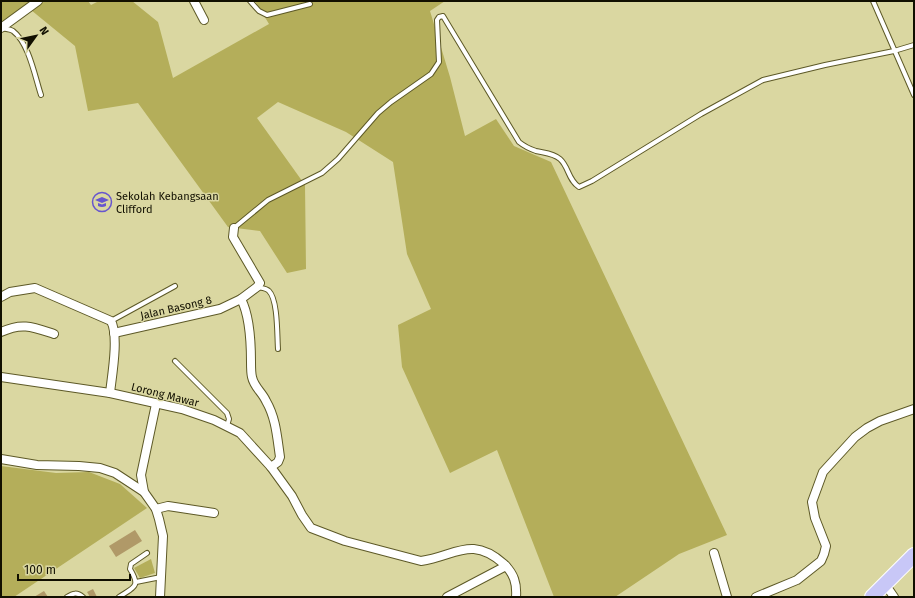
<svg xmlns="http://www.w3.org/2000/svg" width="915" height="598" viewBox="0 0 915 598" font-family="'Fira Sans',sans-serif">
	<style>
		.green { fill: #b4ae5a }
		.building { fill: #b09968 }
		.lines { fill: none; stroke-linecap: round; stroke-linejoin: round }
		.service-casing { stroke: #5d5927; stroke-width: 6 }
		.minor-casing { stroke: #5d5927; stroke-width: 10 }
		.trunk-casing { stroke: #fff; stroke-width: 16 }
		.service { stroke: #fff; stroke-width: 4 }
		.minor { stroke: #fff; stroke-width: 8 }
		.trunk { stroke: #c8c7f7; stroke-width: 14 }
		.labels { text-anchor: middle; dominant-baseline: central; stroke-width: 3; stroke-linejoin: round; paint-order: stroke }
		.poi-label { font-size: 11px; fill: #110f00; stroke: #dad7a1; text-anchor: start }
		.street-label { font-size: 11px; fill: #110f00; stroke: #dad7a1 }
	</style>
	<rect width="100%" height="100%" fill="#dad7a1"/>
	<g class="green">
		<polygon points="1,1 32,1 2,21 1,20"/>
		<polygon points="45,1 88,1 91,5 99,1 132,1 158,22 173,78 269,24 255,1 445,1 430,11 450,77 465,136 496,119 514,146 551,162 727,535 679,554 615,597 554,597 497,450 450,473 402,367 398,325 431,309 407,254 393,162 346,132 278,102 257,118 305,185 306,269 287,273 260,231 228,227 138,103 88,111 75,46 31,10"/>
		<polygon points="1,466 56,473 89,472 120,484 147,508 14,597 1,597"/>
		<polygon points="151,559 155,573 140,578 134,568"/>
	</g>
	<g class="building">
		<polygon points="135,530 142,541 116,557 109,546"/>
		<polygon points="93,589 97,597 90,597 87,592"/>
		<polygon points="44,591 48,597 34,597"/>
	</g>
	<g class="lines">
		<g class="service-casing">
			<g id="service">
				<polyline points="250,1 259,11 267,15 310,4"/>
				<polyline points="873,1 914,95"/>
				<path d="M 1,28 C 5,29 10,29 13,31 C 29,43 35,77 41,95"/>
				<path d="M 234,228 L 268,200 L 322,173 L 338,159 L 378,113 L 391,102 L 431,74 L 439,62 L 437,20 L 439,17 L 443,16 L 449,26 L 519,142 C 524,146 530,149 536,151 C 544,153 553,153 560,159 C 569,167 568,180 579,187 L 592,181 L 701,114 L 763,80 L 825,65 L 894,51 L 914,45"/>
				<path d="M 257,287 C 261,288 266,288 269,291 C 278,300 277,335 278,349"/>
				<polyline points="111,321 175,286"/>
				<polyline points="175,361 227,413 229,419 227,426"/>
				<polyline points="136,582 161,577"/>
				<path d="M 67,597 C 73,593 77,592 83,597"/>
				<path d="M 119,597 C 134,587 141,587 130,569 L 131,564 L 147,553"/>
			</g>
		</g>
		<g class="minor-casing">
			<g id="minor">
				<polyline points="194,1 204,20"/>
				<polyline points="1,28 38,1"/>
				<path d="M 234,228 L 233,237 L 260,283 L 257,287 L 241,299 C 250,316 251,343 251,362 C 251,367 251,373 252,377 C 254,387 262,392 266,401 C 276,418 277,437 280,457 L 278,462 L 271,467"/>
				<path d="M 1,297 L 10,292 L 35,288 L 111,321 C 119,336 112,375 110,393"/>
				<path d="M 1,332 C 22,322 33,327 54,334"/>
				<polyline points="114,333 220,309 241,299"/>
				<path d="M 1,377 L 110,393 L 182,409 L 214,420 L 240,433 L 271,467 L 292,496 L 302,515 L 311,528 L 345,541 L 421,561 C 456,556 471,535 504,564 C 514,574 517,583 516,597"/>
				<polyline points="156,404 141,475 144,492 156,509 159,519 163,536 160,597"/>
				<polyline points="1,459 37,465 79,466 100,468 115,473 144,492"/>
				<polyline points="156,509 168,506 214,513"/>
				<polyline points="714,553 727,597"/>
				<polyline points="885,584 894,597"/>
				<polyline points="447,597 506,566"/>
				<polyline points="756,597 797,580 821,561 824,554 826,546 815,518 812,502 823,472 855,437 867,428 880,421 914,409"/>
			</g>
		</g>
		<g class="trunk-casing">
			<polyline id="trunk" points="872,597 914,555"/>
		</g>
		<use href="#service" class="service"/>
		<use href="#minor" class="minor"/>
		<use href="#trunk" class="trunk"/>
	</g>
	<defs>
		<g id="school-ring" transform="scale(1)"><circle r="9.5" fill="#dad7a1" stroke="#6755ce" stroke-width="1.5"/><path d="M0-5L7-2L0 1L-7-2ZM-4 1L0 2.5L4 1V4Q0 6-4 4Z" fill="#6755ce"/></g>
	</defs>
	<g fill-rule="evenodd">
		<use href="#school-ring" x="102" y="202"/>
	</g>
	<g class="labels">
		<g class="poi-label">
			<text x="116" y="196">Sekolah Kebangsaan<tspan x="116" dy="13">Clifford</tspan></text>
		</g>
		<g class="street-label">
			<text transform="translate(176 308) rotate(-13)">Jalan Basong 8</text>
			<text transform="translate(165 395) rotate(14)">Lorong Mawar</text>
		</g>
	</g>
	<rect width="915" height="598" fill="none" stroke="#110f00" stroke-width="4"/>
	<g transform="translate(36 36) rotate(57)" stroke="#dad7a1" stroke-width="3" paint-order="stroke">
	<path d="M0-3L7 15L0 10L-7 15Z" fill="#110f00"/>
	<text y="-6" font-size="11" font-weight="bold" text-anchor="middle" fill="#110f00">N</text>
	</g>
	<path d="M18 574v6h112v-6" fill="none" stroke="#110f00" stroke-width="2"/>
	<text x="24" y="574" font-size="12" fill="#110f00" stroke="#dad7a1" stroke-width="3" paint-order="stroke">100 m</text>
</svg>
